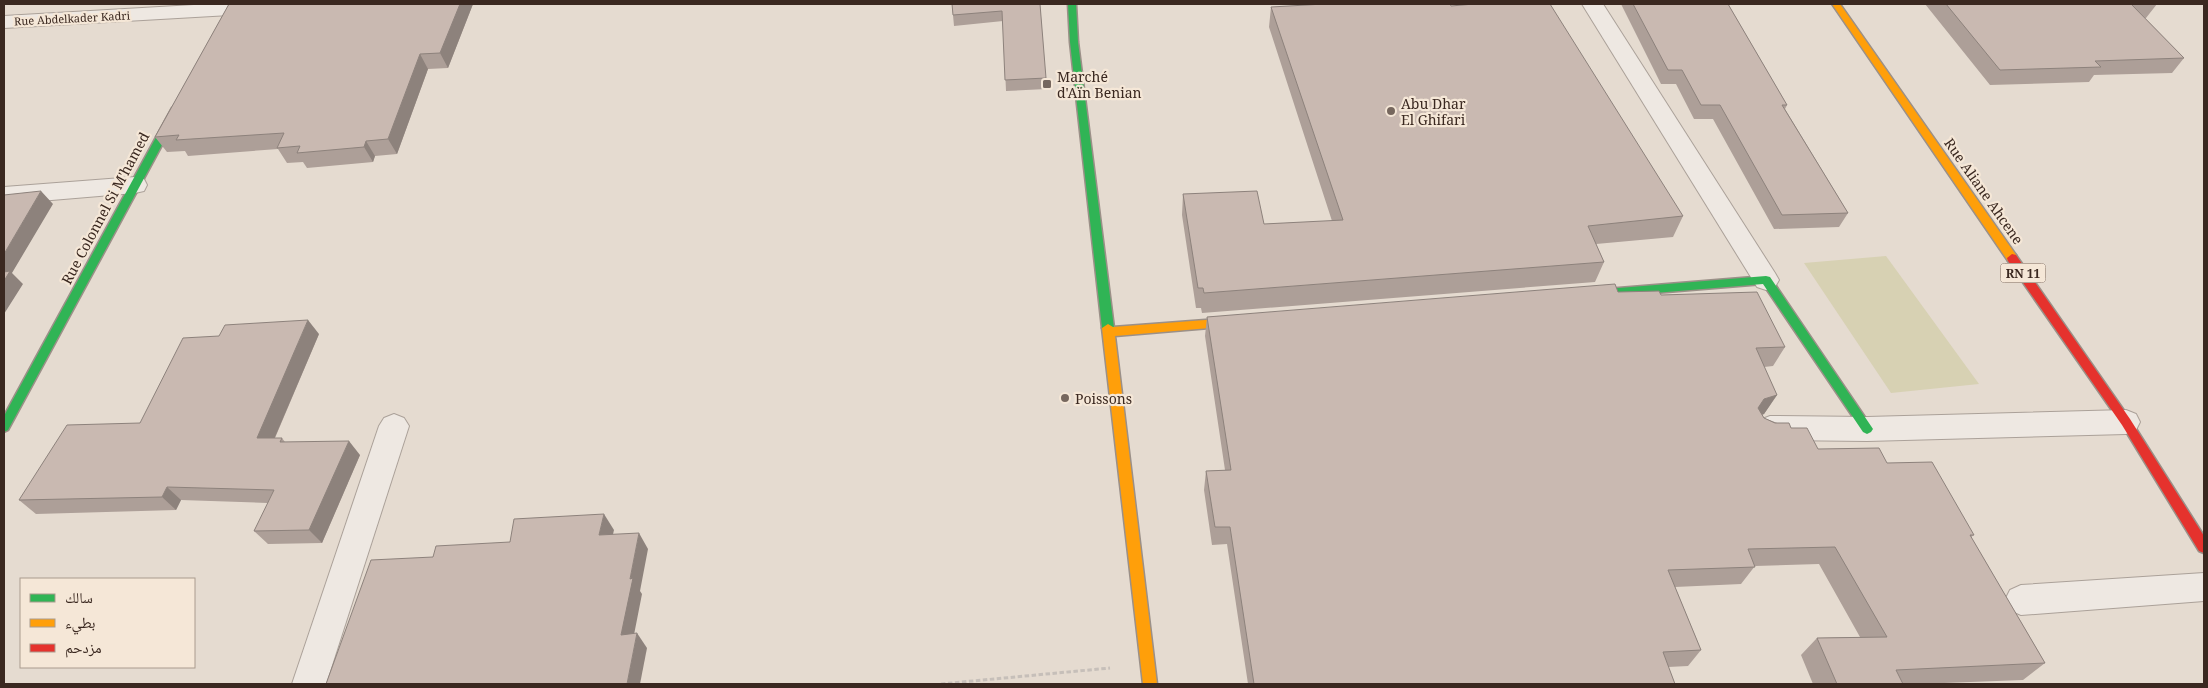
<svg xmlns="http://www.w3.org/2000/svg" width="2208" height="688" viewBox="0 0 2208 688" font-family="'Noto Serif','Noto Naskh Arabic',serif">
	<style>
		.green { fill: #d7d1b3 }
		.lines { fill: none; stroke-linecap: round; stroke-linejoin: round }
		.street-casing { stroke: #aba199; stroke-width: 2 }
		.fast-casing { stroke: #9b9088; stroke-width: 3 }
		.slow-casing { stroke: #9b9088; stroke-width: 3 }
		.jam-casing { stroke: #9b9088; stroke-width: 3 }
		.path { stroke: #c6bfb9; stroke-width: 3; stroke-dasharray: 4.5 2.5; stroke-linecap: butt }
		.street { fill: #eee8e2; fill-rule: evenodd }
		.fast { fill: #30b455; fill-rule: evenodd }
		.slow { fill: #ff9f0a; fill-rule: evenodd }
		.jam { fill: #e5322d; fill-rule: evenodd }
		.wall { fill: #ad9f98 }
		.shaded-wall { fill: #8d827c }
		.building { fill: #c9b9b1; stroke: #8d827c }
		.poi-dot { fill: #76675e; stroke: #f5e7d7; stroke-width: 2 }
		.labels { text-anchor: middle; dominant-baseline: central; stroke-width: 4.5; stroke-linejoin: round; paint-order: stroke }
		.far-street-label { font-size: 11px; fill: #3a2820; stroke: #f5e7d7 }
		.shield { fill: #f5e7d7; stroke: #726157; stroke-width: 1 }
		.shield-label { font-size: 12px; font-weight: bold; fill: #3a2820 }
		.poi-label { font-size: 14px; fill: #3a2820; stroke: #f5e7d7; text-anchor: start }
		.street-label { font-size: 14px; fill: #3a2820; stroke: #f5e7d7 }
	</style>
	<rect width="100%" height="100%" fill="#e5dbd0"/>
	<polygon class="green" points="1886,256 1979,384 1891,393 1804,263"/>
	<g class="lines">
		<g class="street-casing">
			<g id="street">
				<polygon points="211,4 234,4 241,9 237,13 230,15 4,28 4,16"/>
				<polygon points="1582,4 1603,4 1775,273 1779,280 1775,287 1766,290 1757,287"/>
				<polygon points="135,177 144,179 147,185 144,191 135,193 4,204 4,187"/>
				<polygon points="2126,410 2136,414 2140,422 2136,430 2126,434 1867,441 1770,440 1760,436 1755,428 1760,420 1770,416 1867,417"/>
				<polygon points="394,414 404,418 409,426 326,684 292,684 379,426 384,418"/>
				<polygon points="2204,573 2204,601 2021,615 2010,610 2005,600 2010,590 2021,585"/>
			</g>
		</g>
		<g class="fast-casing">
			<g id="fast">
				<polygon points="1068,4 1076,4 1078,42 1114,328 1108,332 1102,328 1070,42"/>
				<polygon points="177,105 182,108 8,430 4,432 4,416 172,108"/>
				<polygon points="1766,276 1770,277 1871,426 1873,429 1871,432 1867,434 1863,432 1763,284 1582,299 1577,295 1582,291"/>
			</g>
		</g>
		<g class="slow-casing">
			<g id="slow">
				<polygon points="1832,4 1840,4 2016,255 2017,258 2016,261 2008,261"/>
				<polygon points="1245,317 1251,321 1245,325 1115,336 1157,684 1143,684 1102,328 1108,324 1113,327"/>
			</g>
		</g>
		<g class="jam-casing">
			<polygon id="jam" points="2012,254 2016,255 2130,419 2204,536 2204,553 2199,551 2122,425 2008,261 2007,258"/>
		</g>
		<polyline class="path" points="941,684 1110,668"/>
		<use href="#street" class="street"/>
		<use href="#fast" class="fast"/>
		<use href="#slow" class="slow"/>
		<use href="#jam" class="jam"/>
	</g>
	<g class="wall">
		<polygon points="229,4 473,4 448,68 428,69 397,154 375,156 373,162 307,168 303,162 287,163 278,149 188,156 185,151 167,152 155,137"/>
		<polygon points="952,4 1040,4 1046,89 1006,91 1003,21 954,26"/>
		<polygon points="1621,4 1728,4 1787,105 1785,109 1848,213 1839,227 1774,229 1713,119 1694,119 1676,84 1661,84"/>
		<polygon points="1925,4 2157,4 2146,18 2145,18 2184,58 2172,73 2094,75 2089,82 1990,85"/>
		<polygon points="1451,6 1683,216 1673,237 1596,244 1604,262 1595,282 1202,313 1201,308 1196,308 1182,215 1183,194 1264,224 1332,221 1269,27 1271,7"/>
		<polygon points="1618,292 1661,295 1785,347 1773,366 1764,367 1777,395 1764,414 1762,415 1764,418 1791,428 1818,449 1887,463 1974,535 1971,537 2045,663 2023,680 1918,684 1813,684 1801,655 1817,638 1860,637 1819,564 1755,566 1741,584 1675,587 1701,650 1688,666 1668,667 1675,684 1248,684 1227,544 1212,545 1204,490 1206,471 1225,470 1205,336 1207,317"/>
		<polygon points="319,334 275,438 282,438 285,442 360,455 322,543 268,544 254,531 268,503 181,500 176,510 36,514 19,500 140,423"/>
	</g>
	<g class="shaded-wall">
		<polygon points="460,4 473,4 448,68 440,53"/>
		<polygon points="420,54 428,69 397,154 388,139"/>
		<polygon points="366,141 375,156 373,162 364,147"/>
		<polygon points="41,191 53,204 12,273 23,284 4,314 4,254"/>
		<polygon points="308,320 319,334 269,451 257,438"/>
		<polygon points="1777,395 1764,414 1751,418 1764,399"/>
		<polygon points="349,441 360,455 322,543 309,530"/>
		<polygon points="167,487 181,500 176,510 162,497"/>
		<polygon points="604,514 614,530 609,551 599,535"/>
		<polygon points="639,533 648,549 640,591 642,594 631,650 621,635 630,579"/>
		<polygon points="637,633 647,648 640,684 627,684"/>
	</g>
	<g class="building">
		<polygon points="229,4 460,4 440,53 420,54 388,139 366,141 364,147 297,153 300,146 277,148 284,133 176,140 179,135 155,137"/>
		<polygon points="952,4 1040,4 1046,78 1005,80 1002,11 953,15"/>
		<polygon points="1324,4 1450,4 1451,6 1474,4 1550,4 1683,216 1588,226 1604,262 1204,293 1203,288 1198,288 1183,194 1257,191 1264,224 1343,220 1271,7"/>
		<polygon points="1633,4 1728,4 1787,105 1782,105 1848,213 1782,215 1720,105 1701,105 1682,70 1668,70"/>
		<polygon points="1946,4 2131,4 2184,58 2095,61 2101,67 2000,70"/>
		<polygon points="41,191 4,254 4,195"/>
		<polygon points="10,271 4,281 4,272"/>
		<polygon points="1615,284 1618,292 1659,291 1661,295 1757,292 1785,347 1756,348 1777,395 1764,399 1758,408 1764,418 1775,423 1789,423 1791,428 1807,428 1818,449 1879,448 1887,463 1932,462 1974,535 1970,535 2045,663 1896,670 1903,684 1837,684 1817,638 1887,637 1835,547 1748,549 1755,567 1668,570 1701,650 1663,652 1675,684 1254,684 1230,527 1215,527 1206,471 1231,470 1207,317"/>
		<polygon points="308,320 257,438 282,438 280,442 349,441 309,530 254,531 274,490 167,487 162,497 19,500 67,425 140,423 183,338 219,336 225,325"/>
		<polygon points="604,514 599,535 639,533 630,579 633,578 621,635 637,633 627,684 326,684 371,560 433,557 436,546 510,542 514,519"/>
	</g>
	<g class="poi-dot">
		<rect x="1042" y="79" width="10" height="10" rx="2.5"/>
		<circle cx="1391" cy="111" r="5"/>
		<circle cx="1065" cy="398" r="5"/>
	</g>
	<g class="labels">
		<g class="far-street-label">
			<text transform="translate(72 18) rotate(-3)">Rue Abdelkader Kadri</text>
		</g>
		<rect class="shield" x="2000.5" y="263.5" width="45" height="19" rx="4"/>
		<g class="shield-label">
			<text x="2023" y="273">RN 11</text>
		</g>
		<g class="poi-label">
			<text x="1057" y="76">Marché<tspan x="1057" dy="16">d'Aïn Benian</tspan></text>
			<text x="1401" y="103">Abu Dhar<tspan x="1401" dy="16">El Ghifari</tspan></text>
			<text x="1075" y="398">Poissons</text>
		</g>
		<g class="street-label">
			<text transform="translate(1984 191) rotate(55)">Rue Aliane Ahcene</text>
			<text transform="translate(105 208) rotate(-62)">Rue Colonnel Si M'hamed</text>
		</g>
	</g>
	<rect width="2208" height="688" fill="none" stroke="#3a2820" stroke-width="10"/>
	<rect x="20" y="578" width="175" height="90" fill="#f5e7d7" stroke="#aa9b8e"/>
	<rect x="30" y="594" width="25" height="8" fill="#30b455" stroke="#aa9b8e"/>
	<text x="65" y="603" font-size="15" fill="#3a2820">سالك</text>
	<rect x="30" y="619" width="25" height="8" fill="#ff9f0a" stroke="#aa9b8e"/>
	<text x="65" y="628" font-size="15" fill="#3a2820">بطيء</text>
	<rect x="30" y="644" width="25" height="8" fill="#e5322d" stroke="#aa9b8e"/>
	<text x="65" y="653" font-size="15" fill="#3a2820">مزدحم</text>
</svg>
